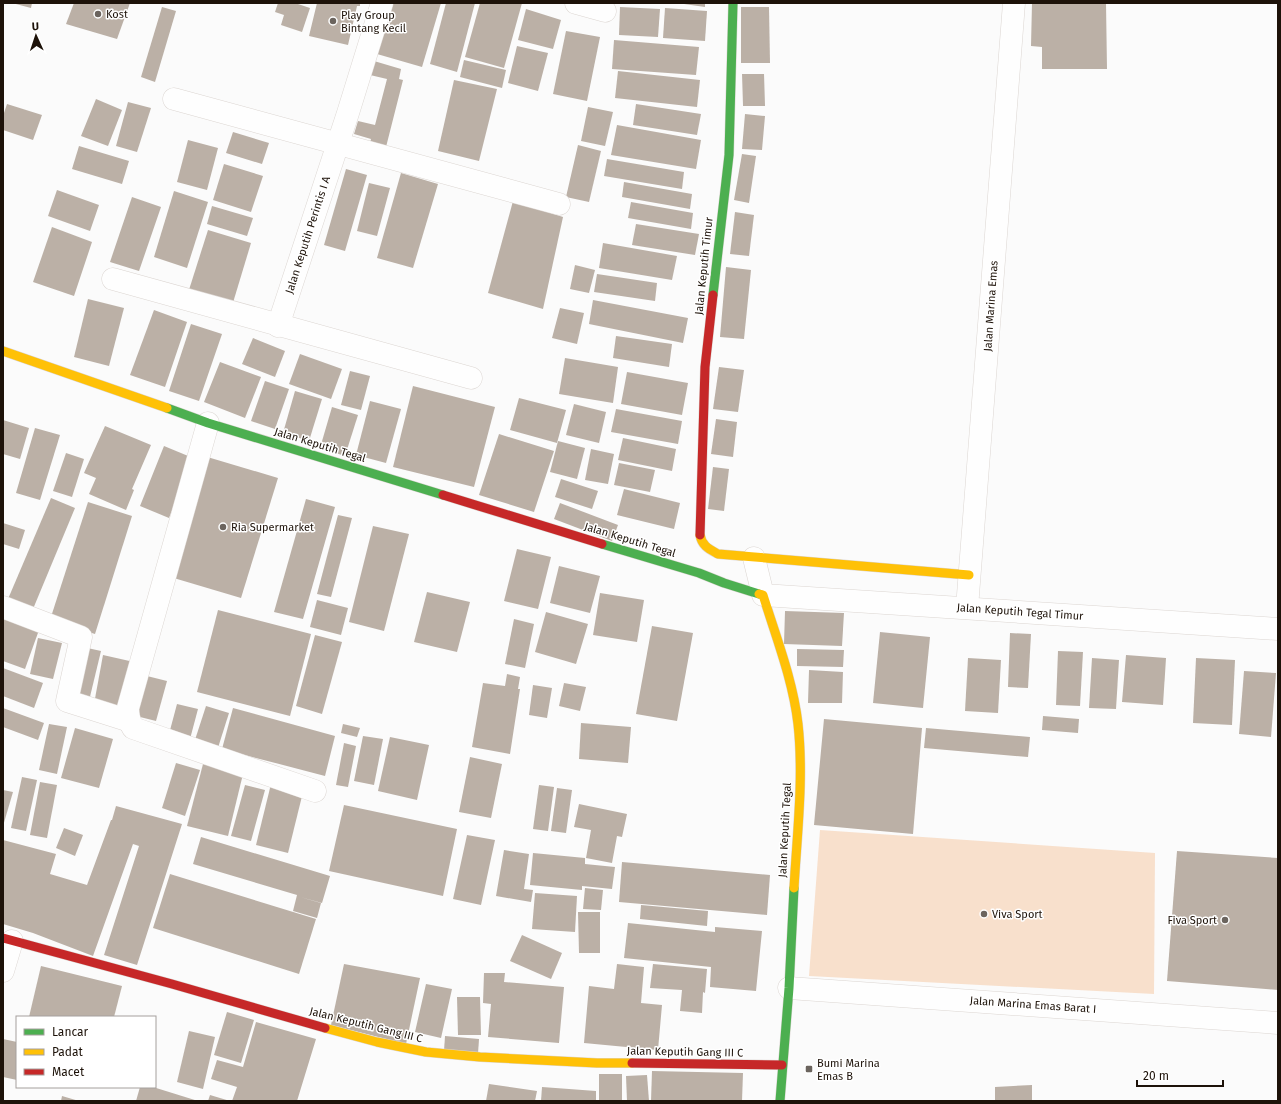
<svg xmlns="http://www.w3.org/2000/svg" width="1281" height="1104" viewBox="0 0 1281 1104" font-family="'Fira Sans',sans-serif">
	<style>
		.green { fill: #f8e0cc }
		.building { fill: #bbb0a6 }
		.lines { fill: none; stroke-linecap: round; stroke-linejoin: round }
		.street-casing { stroke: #dcd6d2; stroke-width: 23 }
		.fast-casing { stroke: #dcd6d2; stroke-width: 10 }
		.slow-casing { stroke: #dcd6d2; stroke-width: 10 }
		.jam-casing { stroke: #dcd6d2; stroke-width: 10 }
		.street { stroke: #fefefe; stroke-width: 22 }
		.fast { stroke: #4caf50; stroke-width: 9 }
		.slow { stroke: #ffc107; stroke-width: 9 }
		.jam { stroke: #c62828; stroke-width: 9 }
		.poi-dot { fill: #6b645e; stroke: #fff; stroke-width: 1.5 }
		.labels { text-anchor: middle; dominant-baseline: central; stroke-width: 3; stroke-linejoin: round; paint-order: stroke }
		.poi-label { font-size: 11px; fill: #1d1209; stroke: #fff; text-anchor: start }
		.street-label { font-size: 11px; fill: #1d1209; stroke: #fff }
	</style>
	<rect width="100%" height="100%" fill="#fbfbfb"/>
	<polygon class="green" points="820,830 1155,853 1154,994 809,976"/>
	<g class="building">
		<polygon points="12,3 32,3 31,8"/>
		<polygon points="74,3 130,3 117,39 66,24"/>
		<polygon points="278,3 295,3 310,8 302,32 281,25 284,15 275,12"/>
		<polygon points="317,3 360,3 360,6 357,6 348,45 309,36"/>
		<polygon points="393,3 441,3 422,67 377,54"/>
		<polygon points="446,3 475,3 457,72 430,64"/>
		<polygon points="480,3 522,3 504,68 465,57"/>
		<polygon points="677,3 705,3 705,7"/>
		<polygon points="1032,3 1106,3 1107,69 1042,69 1042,47 1031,46"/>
		<polygon points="162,7 176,11 155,82 141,77"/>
		<polygon points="620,7 660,9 658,37 619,35"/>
		<polygon points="741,7 769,7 770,63 741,63"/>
		<polygon points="665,8 707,11 705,41 663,38"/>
		<polygon points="526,9 561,20 553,49 518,40"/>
		<polygon points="566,31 600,37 587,101 553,94"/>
		<polygon points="614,40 699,47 696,75 612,69"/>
		<polygon points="517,46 548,53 538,91 508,83"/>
		<polygon points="464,60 506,70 502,88 460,77"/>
		<polygon points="374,61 401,69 399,79 403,80 386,147 370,143 371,139 354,134 358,121 375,125 387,79 370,75"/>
		<polygon points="618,71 700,80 697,107 615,98"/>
		<polygon points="742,74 764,74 765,106 743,106"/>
		<polygon points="454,80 497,89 479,161 438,151"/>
		<polygon points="96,99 122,110 108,146 81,136"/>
		<polygon points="128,102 151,108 137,152 116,146"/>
		<polygon points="7,104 42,115 33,140 3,130 3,116"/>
		<polygon points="636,104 701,114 697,135 633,125"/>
		<polygon points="588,107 613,112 605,146 581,141"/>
		<polygon points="745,114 765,116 762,150 742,149"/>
		<polygon points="617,125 701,140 696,169 611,155"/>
		<polygon points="233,132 269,143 262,164 226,153"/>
		<polygon points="188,140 218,148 207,190 177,182"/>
		<polygon points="578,145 601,151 589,202 566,197"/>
		<polygon points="79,146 129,161 122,184 72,169"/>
		<polygon points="742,154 756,156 749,203 734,200"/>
		<polygon points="607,159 684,172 682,189 604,176"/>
		<polygon points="224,164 263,176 251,212 213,200"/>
		<polygon points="346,169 367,175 345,251 324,245"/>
		<polygon points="401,173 438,184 413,268 377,258"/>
		<polygon points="624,182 692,194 690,209 622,197"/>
		<polygon points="369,183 390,188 377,236 357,231"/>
		<polygon points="57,190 99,205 90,231 48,216"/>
		<polygon points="174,191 208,202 187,268 154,257"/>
		<polygon points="132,197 161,207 139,271 110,262"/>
		<polygon points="513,201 563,217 543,309 488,293"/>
		<polygon points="631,202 693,213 691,229 628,218"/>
		<polygon points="212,206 253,218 247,236 207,224"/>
		<polygon points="735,212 754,215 749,256 730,254"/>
		<polygon points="636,224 699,234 695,255 632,245"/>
		<polygon points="52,227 92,242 74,296 33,282"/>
		<polygon points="208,230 251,243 232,306 188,293"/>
		<polygon points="603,243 677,256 672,280 599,268"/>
		<polygon points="575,265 595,270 589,293 570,289"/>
		<polygon points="726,267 751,270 744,339 720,337"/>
		<polygon points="597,274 657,283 655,301 594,292"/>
		<polygon points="88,299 124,308 109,366 74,357"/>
		<polygon points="593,300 688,318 683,343 589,324"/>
		<polygon points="560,308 584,313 577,344 552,338"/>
		<polygon points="154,310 187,322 165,387 130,375"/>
		<polygon points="191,324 222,334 199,401 169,391"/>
		<polygon points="616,336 672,344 669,367 613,358"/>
		<polygon points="253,338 285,351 275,377 242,364"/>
		<polygon points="300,354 342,369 331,399 289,384"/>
		<polygon points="565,358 618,367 613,403 559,394"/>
		<polygon points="220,362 261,377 245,418 204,402"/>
		<polygon points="719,367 744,370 738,412 713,409"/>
		<polygon points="350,371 370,376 361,410 341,405"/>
		<polygon points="627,372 688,383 682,415 621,404"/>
		<polygon points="265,381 289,389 275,429 251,421"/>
		<polygon points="413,386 495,407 474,487 393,467"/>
		<polygon points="295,391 322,399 309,441 283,433"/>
		<polygon points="519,398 566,410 557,443 510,430"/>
		<polygon points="370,401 401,409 386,463 356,455"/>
		<polygon points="574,404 606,412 599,443 566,435"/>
		<polygon points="332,407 358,415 345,456 320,448"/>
		<polygon points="616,409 682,421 678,444 611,432"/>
		<polygon points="716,419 737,422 733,457 711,454"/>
		<polygon points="3,420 29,428 20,459 3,454"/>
		<polygon points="105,426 151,445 132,489 134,490 126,510 89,494 96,478 84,473"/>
		<polygon points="35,428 60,435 40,500 16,493"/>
		<polygon points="499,434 554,451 534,512 479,495"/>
		<polygon points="623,438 676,449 672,471 618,460"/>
		<polygon points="558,441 585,448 577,479 550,472"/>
		<polygon points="164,446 193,458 169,518 140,506"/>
		<polygon points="591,449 614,454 608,484 585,480"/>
		<polygon points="66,453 84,459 72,497 53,491"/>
		<polygon points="204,456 278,478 241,598 167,576"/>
		<polygon points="619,463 655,470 650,492 614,485"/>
		<polygon points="713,467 729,469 724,511 708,509"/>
		<polygon points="561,479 598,491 592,509 555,497"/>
		<polygon points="624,489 680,503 674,529 617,515"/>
		<polygon points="51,498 75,508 33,609 8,599"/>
		<polygon points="306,499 335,507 303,619 274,612"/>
		<polygon points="88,502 132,516 95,634 50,620"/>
		<polygon points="560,503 618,525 612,541 554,519"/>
		<polygon points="338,515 352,518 331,597 317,594"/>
		<polygon points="3,523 25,530 19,549 3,544"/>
		<polygon points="373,526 409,534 384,631 349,622"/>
		<polygon points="517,549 551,557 538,609 504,601"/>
		<polygon points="559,566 600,576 590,613 550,603"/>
		<polygon points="427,592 470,602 457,652 414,642"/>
		<polygon points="600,593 644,600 637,642 593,635"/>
		<polygon points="317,600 348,608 341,635 310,627"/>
		<polygon points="218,610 311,634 290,716 197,692"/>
		<polygon points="785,611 844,613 842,646 784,644"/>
		<polygon points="546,612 588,624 576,664 535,652"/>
		<polygon points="3,617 39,630 25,669 3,661"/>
		<polygon points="514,619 534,624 525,668 505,664"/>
		<polygon points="652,626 693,633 677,721 636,714"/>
		<polygon points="880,632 930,637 923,708 873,703"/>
		<polygon points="1010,633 1031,634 1028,688 1008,687"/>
		<polygon points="315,635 342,642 322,714 296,706"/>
		<polygon points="38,638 62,643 53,679 30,674"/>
		<polygon points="83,647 101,651 88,705 69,699"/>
		<polygon points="797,649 844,650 843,667 797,666"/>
		<polygon points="1058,651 1083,652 1080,706 1056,705"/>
		<polygon points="103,655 134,662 123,716 94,704"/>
		<polygon points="1126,655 1166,658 1163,705 1122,702"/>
		<polygon points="968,658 1001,660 998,713 965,711"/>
		<polygon points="1092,658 1119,660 1116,709 1089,708"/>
		<polygon points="1196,658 1235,660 1232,725 1193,723"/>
		<polygon points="3,668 43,683 34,708 3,696"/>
		<polygon points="809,670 843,672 842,703 808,703"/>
		<polygon points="1244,671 1276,673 1271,737 1239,734"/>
		<polygon points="507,674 520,677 518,689 520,689 510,754 472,747 483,683 505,686"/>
		<polygon points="143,675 167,681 156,721 132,715"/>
		<polygon points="564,683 586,687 580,711 559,706"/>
		<polygon points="533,685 552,688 547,718 529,715"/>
		<polygon points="177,704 198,709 190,739 169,734"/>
		<polygon points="206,706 229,713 216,754 193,746"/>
		<polygon points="3,708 44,723 38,740 3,727"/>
		<polygon points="233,708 335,736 325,776 222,749"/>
		<polygon points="1043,716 1079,719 1078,733 1042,730"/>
		<polygon points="824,719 922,728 913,834 814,825"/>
		<polygon points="581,723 631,727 628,763 579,759"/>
		<polygon points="49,724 67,727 57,774 39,770"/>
		<polygon points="343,724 360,728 357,737 341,733"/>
		<polygon points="75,728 113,739 99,788 61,778"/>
		<polygon points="926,728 1030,737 1028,757 924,748"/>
		<polygon points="363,736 383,739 374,785 354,781"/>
		<polygon points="390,737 429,745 417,800 378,791"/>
		<polygon points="344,743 356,746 348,787 336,785"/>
		<polygon points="470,757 502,764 491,818 459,812"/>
		<polygon points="176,763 200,770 185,816 162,808"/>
		<polygon points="203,764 243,774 228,836 187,826"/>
		<polygon points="22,777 37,780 26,831 11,828"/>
		<polygon points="40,782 57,785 47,838 30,835"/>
		<polygon points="271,784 303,792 288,853 256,845"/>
		<polygon points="245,785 265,790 251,841 231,836"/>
		<polygon points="539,785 554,787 548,831 533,829"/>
		<polygon points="557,788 572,790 566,833 551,831"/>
		<polygon points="3,790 13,792 3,826"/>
		<polygon points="579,804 627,814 622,837 617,836 612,863 586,858 591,830 574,827"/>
		<polygon points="344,805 457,829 443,896 329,871"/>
		<polygon points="116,806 182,824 137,965 104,955 139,846 133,844 93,956 33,933 3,924 3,840 56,854 50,874 87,885 111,820 112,820"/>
		<polygon points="64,828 83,835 75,856 56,848"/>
		<polygon points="467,835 495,840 481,905 453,899"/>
		<polygon points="201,837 330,876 322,903 300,897 321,903 317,918 293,911 297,895 193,864"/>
		<polygon points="504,850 529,854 524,889 533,890 531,902 496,896"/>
		<polygon points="1177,851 1278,858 1278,990 1167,981"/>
		<polygon points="533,853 585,858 585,864 615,867 612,889 582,886 582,890 530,885"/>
		<polygon points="622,862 770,875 767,915 619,902"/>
		<polygon points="170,874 316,919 299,974 153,928"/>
		<polygon points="585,888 603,890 601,910 583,909"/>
		<polygon points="535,893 577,896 575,932 532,929"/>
		<polygon points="641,905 708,911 707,926 640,919"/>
		<polygon points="578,912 600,912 600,953 579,953"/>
		<polygon points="628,923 715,932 715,927 762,931 756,991 710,987 711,967 624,958"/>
		<polygon points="522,935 562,953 551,979 510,961"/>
		<polygon points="344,964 420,978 406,1044 331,1025"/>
		<polygon points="617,964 644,967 641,1003 662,1005 658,1050 584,1043 589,986 614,989"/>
		<polygon points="653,964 707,969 705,993 703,992 702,1013 680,1011 682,990 650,988"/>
		<polygon points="41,966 122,986 114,1017 29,1017"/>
		<polygon points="484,973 505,973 504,982 564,987 559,1043 488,1037 491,1004 483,1003"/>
		<polygon points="426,984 452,989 441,1038 415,1032"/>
		<polygon points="457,997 480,997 481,1035 458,1035"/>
		<polygon points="227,1012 254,1020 241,1063 214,1055"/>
		<polygon points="256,1022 316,1039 297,1101 232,1101 237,1087 211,1079 217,1060 243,1067"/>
		<polygon points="189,1031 215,1037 203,1089 177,1082"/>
		<polygon points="445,1036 479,1039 478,1054 444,1051"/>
		<polygon points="3,1039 17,1042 17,1080 3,1077"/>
		<polygon points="652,1071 743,1073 742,1101 651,1101"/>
		<rect x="599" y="1074" width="23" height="27"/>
		<polygon points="647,1075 649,1101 627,1101 626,1076"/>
		<polygon points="489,1084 537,1091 535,1101 486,1101"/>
		<polygon points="1032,1085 1032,1101 995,1101 995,1087"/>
		<polygon points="140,1087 153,1087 198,1101 136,1101"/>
		<polygon points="542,1087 596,1091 596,1101 541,1101"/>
		<polygon points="210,1095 230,1101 208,1101"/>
		<polygon points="62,1096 79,1101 61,1101"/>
	</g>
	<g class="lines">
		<g class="street-casing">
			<g id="street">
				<polyline points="576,3 605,11"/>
				<polyline points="174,99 559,204"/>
				<polyline points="113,279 471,378"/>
				<polyline points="278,326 348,113 382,3"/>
				<path d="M 208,423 L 128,708 C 128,715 129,722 133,728 L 315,791"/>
				<polyline points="754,558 763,595 1278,629"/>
				<polyline points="3,607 81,637 67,701 130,721"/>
				<polyline points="967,608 1014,3"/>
				<polyline points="3,971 12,941"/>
				<polyline points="789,988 1278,1023"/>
			</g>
		</g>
		<g class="fast-casing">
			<g id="fast">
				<polyline points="713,295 729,155 733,3"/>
				<polyline points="167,408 208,423 443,495"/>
				<polyline points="602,544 699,573 724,583 759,594"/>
				<polyline points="780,1101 789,988 794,888"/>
			</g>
		</g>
		<g class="slow-casing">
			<g id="slow">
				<polyline points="3,351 167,408"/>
				<path d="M 700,535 C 702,546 709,549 718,554 L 969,575"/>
				<path d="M 759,594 L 763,595 C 776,637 793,680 798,724 C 804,778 797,834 794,888"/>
				<polyline points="325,1028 377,1042 426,1052 480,1057 597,1063 632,1063"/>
			</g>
		</g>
		<g class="jam-casing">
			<g id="jam">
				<polyline points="443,495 602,544"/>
				<polyline points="700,535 705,367 713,295"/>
				<polyline points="3,938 172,984 325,1028"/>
				<polyline points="632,1063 782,1065"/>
			</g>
		</g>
		<use href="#street" class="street"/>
		<use href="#fast" class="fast"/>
		<use href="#slow" class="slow"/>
		<use href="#jam" class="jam"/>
	</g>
	<g class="poi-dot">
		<circle cx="98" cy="14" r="4"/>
		<circle cx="333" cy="21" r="4"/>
		<circle cx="223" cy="527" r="4"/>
		<circle cx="984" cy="914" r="4"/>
		<circle cx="1225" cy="920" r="4"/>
		<rect x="805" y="1065" width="8" height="8" rx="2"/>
	</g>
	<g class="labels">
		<g class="poi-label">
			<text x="106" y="14">Kost</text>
			<text x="341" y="15">Play Group<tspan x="341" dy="13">Bintang Kecil</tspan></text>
			<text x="231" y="527">Ria Supermarket</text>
			<text x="992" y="914">Viva Sport</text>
			<text x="1217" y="920" text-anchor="end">Fiva Sport</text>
			<text x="817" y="1063">Bumi Marina<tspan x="817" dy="13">Emas B</tspan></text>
		</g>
		<g class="street-label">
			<text transform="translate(308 235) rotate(-72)">Jalan Keputih Perintis I A</text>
			<text transform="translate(704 266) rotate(-84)">Jalan Keputih Timur</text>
			<text transform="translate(991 306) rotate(-86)">Jalan Marina Emas</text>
			<text transform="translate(320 445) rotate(17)">Jalan Keputih Tegal</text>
			<text transform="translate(630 540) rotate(17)">Jalan Keputih Tegal</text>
			<text transform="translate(1020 612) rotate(4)">Jalan Keputih Tegal Timur</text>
			<text transform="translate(785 830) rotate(-87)">Jalan Keputih Tegal</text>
			<text transform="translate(1033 1005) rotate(4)">Jalan Marina Emas Barat I</text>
			<text transform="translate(366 1025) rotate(14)">Jalan Keputih Gang III C</text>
			<text transform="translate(685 1052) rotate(1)">Jalan Keputih Gang III C</text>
		</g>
	</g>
	<rect width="1281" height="1104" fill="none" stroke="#1d1209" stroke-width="8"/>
	<rect x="16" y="1016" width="140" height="72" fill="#ffffff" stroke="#a5a09d"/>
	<rect x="24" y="1029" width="20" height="6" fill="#4caf50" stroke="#a5a09d"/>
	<text x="52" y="1036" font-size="12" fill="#1d1209">Lancar</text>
	<rect x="24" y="1049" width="20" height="6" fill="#ffc107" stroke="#a5a09d"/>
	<text x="52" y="1056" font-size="12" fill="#1d1209">Padat</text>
	<rect x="24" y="1069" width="20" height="6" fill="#c62828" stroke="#a5a09d"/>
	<text x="52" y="1076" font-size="12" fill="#1d1209">Macet</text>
	<g transform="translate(36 36) rotate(357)" stroke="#ffffff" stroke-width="3" paint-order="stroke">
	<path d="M0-3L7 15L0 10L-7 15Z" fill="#1d1209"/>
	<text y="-6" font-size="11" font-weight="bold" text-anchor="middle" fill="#1d1209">U</text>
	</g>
	<path d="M1137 1080v6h86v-6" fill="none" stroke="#1d1209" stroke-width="2"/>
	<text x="1143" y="1080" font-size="12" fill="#1d1209" stroke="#ffffff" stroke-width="3" paint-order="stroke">20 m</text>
</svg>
